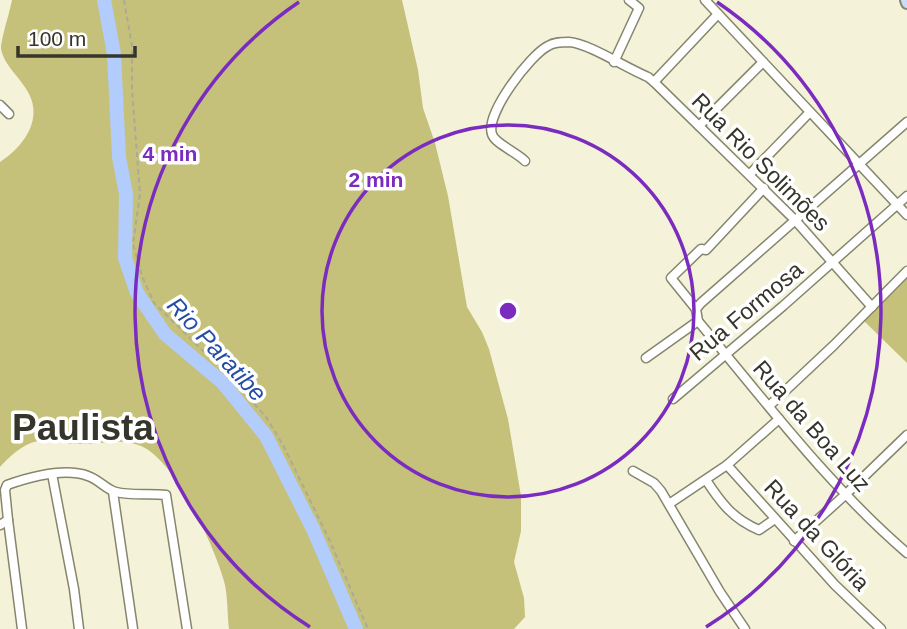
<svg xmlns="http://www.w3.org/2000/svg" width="907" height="629" viewBox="0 0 907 629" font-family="Helvetica,sans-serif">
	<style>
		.green { fill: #c5c17a }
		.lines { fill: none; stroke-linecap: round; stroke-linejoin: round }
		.river { stroke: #b2ccfc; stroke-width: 14 }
		.street-casing { stroke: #86856d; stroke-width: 11 }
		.secondary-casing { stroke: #86856d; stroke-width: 14 }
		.path { stroke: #abaa97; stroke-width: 2; stroke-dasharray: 5 3.5; stroke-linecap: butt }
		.street { stroke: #fff; stroke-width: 8 }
		.secondary { stroke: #ccdbfa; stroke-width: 10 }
		.ring { fill: none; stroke: #7b2cbf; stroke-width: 3.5 }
		.labels { text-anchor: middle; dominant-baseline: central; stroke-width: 7; stroke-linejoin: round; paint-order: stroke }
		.street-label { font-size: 23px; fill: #35352b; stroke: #fff }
		.water-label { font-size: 24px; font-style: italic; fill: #244da7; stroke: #fff }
		.town-label { font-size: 37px; font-weight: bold; fill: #35352b; stroke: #fff }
		.centre { fill: #7b2cbf; stroke: #fff; stroke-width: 3.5 }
		.ring-label { font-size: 21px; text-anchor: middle; font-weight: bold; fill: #7b2cbf; stroke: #fff; stroke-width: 7; stroke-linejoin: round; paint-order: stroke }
	</style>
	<rect width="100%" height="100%" fill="#f4f3d9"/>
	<g class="green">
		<path d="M 12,0 L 402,0 L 418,70 L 423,108 L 435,143 L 448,196 L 467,307 L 482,332 L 489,349 L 508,419 L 521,496 L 521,531 L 514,562 L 524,598 L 525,617 L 514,629 L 229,629 C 227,614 228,595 224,581 C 214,546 176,461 141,446 C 121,437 98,445 77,444 C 67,444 55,440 45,440 C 26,441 12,454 0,467 L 0,162 C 22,148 43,121 29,94 C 22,79 3,65 1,48 C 1,39 10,11 12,0 Z"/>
		<polygon points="907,276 907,363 864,321"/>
	</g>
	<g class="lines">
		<polyline class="river" points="104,0 114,54 119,157 126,194 125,258 137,293 165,334 223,383 266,436 313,529 356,629"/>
		<g class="street-casing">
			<g id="street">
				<polyline points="705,0 907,215"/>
				<polyline points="614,62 639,8 629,0"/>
				<polyline points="654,82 718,14"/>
				<polyline points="0,105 9,114"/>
				<path d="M 907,122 L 701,303 L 696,309 L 698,321 C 765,401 828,485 907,553"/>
				<polyline points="699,126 763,62"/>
				<path d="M 525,161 C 518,153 494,143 492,134 C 485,114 530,55 548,46 C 554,42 562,42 569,42 C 588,43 628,69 648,77 L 654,82 L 795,220 L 872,307"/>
				<polyline points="750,174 810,112"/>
				<polyline points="696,309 671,278 701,249 706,250 764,188"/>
				<polyline points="646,358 698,321"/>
				<polyline points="673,399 783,306 907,196"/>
				<polyline points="769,406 834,345 907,271"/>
				<polyline points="727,465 835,585 881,629"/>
				<polyline points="633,471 654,483 661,491 720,592 745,629"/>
				<polyline points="52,474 74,589 79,629"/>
				<path d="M 706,480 C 721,503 733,519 759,530 L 775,519"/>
				<polyline points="113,492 133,629"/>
				<polyline points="669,504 727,465 779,419"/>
				<polyline points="8,520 22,629"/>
				<path d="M 0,525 L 8,520 L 5,490 L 7,485 C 30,477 64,467 88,476 C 98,479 107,490 116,492 C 132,496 150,493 166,495 L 187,629"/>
				<polyline points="794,541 845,495 907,435"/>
			</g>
		</g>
		<g class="secondary-casing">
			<polyline id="secondary" points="906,0 907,3"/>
		</g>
		<polyline class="path" points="124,0 132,46 132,90 140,194 133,244 142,276 154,303 235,382 266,417 283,445 329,539 368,629"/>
		<use href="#street" class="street"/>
		<use href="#secondary" class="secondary"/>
	</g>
	<g class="ring">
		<circle cx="508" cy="311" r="186"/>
		<path d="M310 627A373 373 0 0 1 299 2M717 2A373 373 0 0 1 706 627"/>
	</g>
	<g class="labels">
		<g class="street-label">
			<text transform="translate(761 162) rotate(45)">Rua Rio Solimões</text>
			<text transform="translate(746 311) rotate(-40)">Rua Formosa</text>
			<text transform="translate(812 426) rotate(49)">Rua da Boa Luz</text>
			<text transform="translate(817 535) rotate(47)">Rua da Glória</text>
		</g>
		<g class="water-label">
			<text transform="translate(217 349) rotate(47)">Rio Paratibe</text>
		</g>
		<g class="town-label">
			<text x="83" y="427">Paulista</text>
		</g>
	</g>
	<circle cx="508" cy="311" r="10" class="centre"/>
	<g class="ring-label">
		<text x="170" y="161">4 min</text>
		<text x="376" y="187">2 min</text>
	</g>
	<path d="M18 46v10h117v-10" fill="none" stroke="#35352b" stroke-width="3.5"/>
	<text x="28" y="46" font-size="21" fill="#35352b" stroke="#ffffff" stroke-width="5" paint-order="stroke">100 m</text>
</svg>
